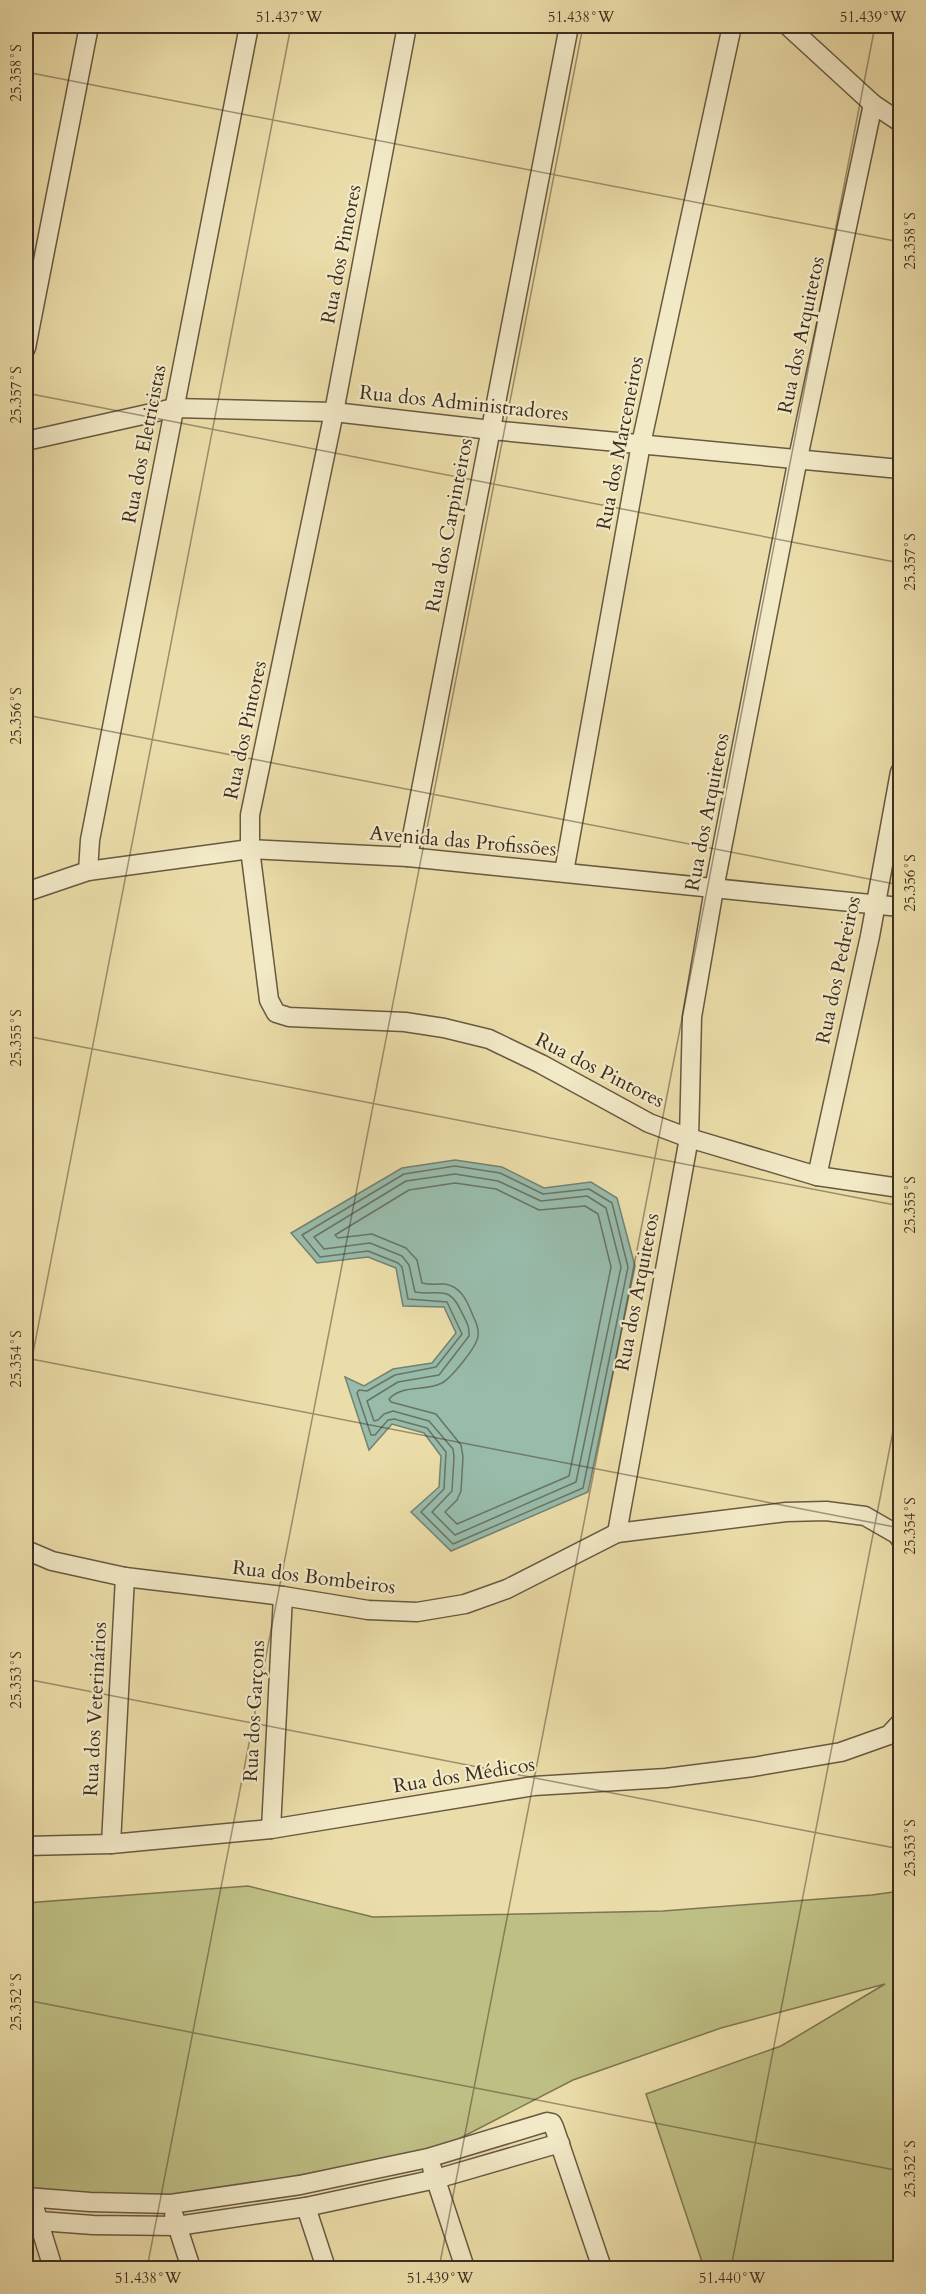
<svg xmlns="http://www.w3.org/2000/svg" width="926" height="2294" viewBox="0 0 926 2294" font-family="Cardo,serif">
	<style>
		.green { fill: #bebf84; stroke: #7d7652; stroke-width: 1.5 }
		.water { fill: #98bbaa; stroke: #738273; stroke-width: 1.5 }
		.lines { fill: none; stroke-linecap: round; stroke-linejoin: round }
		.shore { stroke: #6a7465; stroke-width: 1.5 }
		.minor-casing { stroke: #685942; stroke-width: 21 }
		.minor { stroke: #f2e9c7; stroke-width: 18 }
		.ticks { fill: none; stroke: #3c2d20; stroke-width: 1.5; stroke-opacity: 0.45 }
		.labels { text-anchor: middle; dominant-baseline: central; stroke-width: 4.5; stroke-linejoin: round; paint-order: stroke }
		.street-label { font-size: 20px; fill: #3c2d20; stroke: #f2e9c7 }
		.neatline { fill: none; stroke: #3c2d20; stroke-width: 2 }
		.ticks-label { font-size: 15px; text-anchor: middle; fill: #3c2d20 }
	</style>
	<rect width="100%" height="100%" fill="#ebdda9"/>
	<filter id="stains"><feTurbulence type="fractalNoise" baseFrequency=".00333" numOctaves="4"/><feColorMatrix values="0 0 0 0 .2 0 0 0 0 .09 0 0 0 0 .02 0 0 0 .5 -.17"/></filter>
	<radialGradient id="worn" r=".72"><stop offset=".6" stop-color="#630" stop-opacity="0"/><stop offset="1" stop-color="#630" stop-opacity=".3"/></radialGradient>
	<polygon class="green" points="248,1886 373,1917 663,1911 872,1895 900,1891 900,2268 704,2268 646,2094 781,2046 885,1984 721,2028 573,2080 441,2148 279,2179 161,2206 26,2194 26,1903"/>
	<polygon class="water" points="455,1160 502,1167 544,1188 591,1182 617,1198 635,1266 588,1492 451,1551 411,1512 439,1487 441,1456 424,1433 392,1424 369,1450 345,1377 364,1386 393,1369 432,1363 456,1333 444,1307 403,1306 396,1268 368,1257 317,1263 291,1233 402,1168"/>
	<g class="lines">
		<g class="shore">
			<polygon points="455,1166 500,1173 543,1194 589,1189 612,1203 628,1267 583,1488 453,1544 421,1512 444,1489 446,1452 427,1428 394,1419 388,1420 375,1435 371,1435 357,1393 359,1390 367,1391 395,1375 436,1367 462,1334 447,1302 408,1299 402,1267 398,1263 368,1251 320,1257 302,1235 404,1174"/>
			<path d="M 455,1174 L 498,1181 L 541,1201 L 587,1196 L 606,1208 L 621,1267 L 576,1482 L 455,1535 L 432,1512 L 452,1491 L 454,1457 L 453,1449 L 429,1421 L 393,1411 L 384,1414 L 378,1420 L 374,1421 L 367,1401 L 398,1382 L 439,1375 L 469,1336 C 470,1327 466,1321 462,1313 C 449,1284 441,1296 415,1292 L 409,1265 L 402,1256 L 370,1243 L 324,1249 L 314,1237 L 406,1181 Z"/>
			<path d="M 455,1183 L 496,1189 L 539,1210 L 585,1206 L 598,1214 L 611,1267 L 569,1476 L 457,1524 L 445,1512 L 457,1500 L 461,1491 L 463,1457 L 461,1445 L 436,1414 L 391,1402 L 389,1399 C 403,1384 425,1392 442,1383 C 451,1378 477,1347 478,1336 C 479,1329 477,1324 474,1318 C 468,1304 463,1287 445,1284 C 438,1284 430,1285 422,1283 L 417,1260 L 406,1248 L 372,1234 L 338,1238 L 335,1235 L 409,1190 Z"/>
		</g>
		<g class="minor-casing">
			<g id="minor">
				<polyline points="407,26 334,412 250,815 250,849 269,1000 276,1013 289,1017 405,1022 444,1028 489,1039 541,1064 649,1123 689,1138 817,1176 900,1188"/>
				<polyline points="788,26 873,104 900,122"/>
				<polyline points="26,348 89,26"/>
				<polyline points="26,441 174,408 334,412 491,430 900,469"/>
				<polyline points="408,857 569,26"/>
				<polyline points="88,871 90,840 249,26"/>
				<polyline points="564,872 641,444 732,26"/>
				<polyline points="26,892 88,871 250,849 408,857 900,907"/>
				<polyline points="817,1176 870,936 900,772"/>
				<polyline points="617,1533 689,1138 692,1017 714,889 798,458 873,104"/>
				<polyline points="26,1550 52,1561 125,1577 283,1596 368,1610 417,1612 465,1604 507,1589 617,1533 786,1512 826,1511 865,1516 898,1535 900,1539"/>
				<polyline points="271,1829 283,1596"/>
				<polyline points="111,1844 125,1577"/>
				<polyline points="26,1846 111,1844 271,1829 534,1786 666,1778 753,1767 841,1752 889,1735 900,1723"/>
				<polyline points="432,2168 465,2268"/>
				<polyline points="26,2197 90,2202 171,2204 300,2185 428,2158 547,2122 552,2123 554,2127 602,2268"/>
				<polyline points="306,2207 326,2268"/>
				<polyline points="35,2210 53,2268"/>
				<polyline points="174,2216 191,2268"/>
				<polyline points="26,2220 93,2225 177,2226 306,2207 436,2179 560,2143"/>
			</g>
		</g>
		<use href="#minor" class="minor"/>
	</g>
	<path class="ticks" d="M 26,72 L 900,242M 26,393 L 900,563M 26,715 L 900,885M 26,1036 L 900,1206M 26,1358 L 900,1528M 26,1389 L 291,26M 26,1679 L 900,1849M 26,2000 L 900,2171M 147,2268 L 583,26M 439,2268 L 875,26M 731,2268 L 900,1395"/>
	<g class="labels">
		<g class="street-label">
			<text transform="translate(341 254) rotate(-79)">Rua dos Pintores</text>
			<text transform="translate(801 335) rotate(-78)">Rua dos Arquitetos</text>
			<text transform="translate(464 403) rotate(6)">Rua dos Administradores</text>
			<text transform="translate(620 443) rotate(-79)">Rua dos Marceneiros</text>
			<text transform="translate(144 444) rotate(-79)">Rua dos Eletricistas</text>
			<text transform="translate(449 525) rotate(-79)">Rua dos Carpinteiros</text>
			<text transform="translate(245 730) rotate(-78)">Rua dos Pintores</text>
			<text transform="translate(707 812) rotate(-79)">Rua dos Arquitetos</text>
			<text transform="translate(463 841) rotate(5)">Avenida das Profissões</text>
			<text transform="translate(838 970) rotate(-78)">Rua dos Pedreiros</text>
			<text transform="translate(600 1070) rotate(27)">Rua dos Pintores</text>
			<text transform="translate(637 1292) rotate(-79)">Rua dos Arquitetos</text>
			<text transform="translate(314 1577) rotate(7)">Rua dos Bombeiros</text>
			<text transform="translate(95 1709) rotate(-87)">Rua dos Veterinários</text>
			<text transform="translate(254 1711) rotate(-87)">Rua dos Garçons</text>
			<text transform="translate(464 1775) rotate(-9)">Rua dos Médicos</text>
		</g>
	</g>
	<rect width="926" height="2294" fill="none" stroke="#ebdda9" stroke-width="66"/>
	<rect x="33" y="33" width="860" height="2228" class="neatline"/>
	<g class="ticks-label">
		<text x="289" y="22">51.437°W</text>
		<text x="581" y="22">51.438°W</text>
		<text x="873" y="22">51.439°W</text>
		<text transform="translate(16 73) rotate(-90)" y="5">25.358°S</text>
		<text transform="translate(910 241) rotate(-90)" y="5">25.358°S</text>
		<text transform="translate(16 395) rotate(-90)" y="5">25.357°S</text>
		<text transform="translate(910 562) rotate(-90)" y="5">25.357°S</text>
		<text transform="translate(16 716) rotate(-90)" y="5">25.356°S</text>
		<text transform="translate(910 883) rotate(-90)" y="5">25.356°S</text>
		<text transform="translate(16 1038) rotate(-90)" y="5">25.355°S</text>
		<text transform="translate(910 1205) rotate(-90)" y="5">25.355°S</text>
		<text transform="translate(16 1359) rotate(-90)" y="5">25.354°S</text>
		<text transform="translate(910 1526) rotate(-90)" y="5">25.354°S</text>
		<text transform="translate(16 1680) rotate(-90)" y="5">25.353°S</text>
		<text transform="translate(910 1848) rotate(-90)" y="5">25.353°S</text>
		<text transform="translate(16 2002) rotate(-90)" y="5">25.352°S</text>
		<text transform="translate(910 2169) rotate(-90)" y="5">25.352°S</text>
		<text x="148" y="2283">51.438°W</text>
		<text x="440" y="2283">51.439°W</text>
		<text x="732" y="2283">51.440°W</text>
	</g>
	<rect width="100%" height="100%" filter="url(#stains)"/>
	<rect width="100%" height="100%" fill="url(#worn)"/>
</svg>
